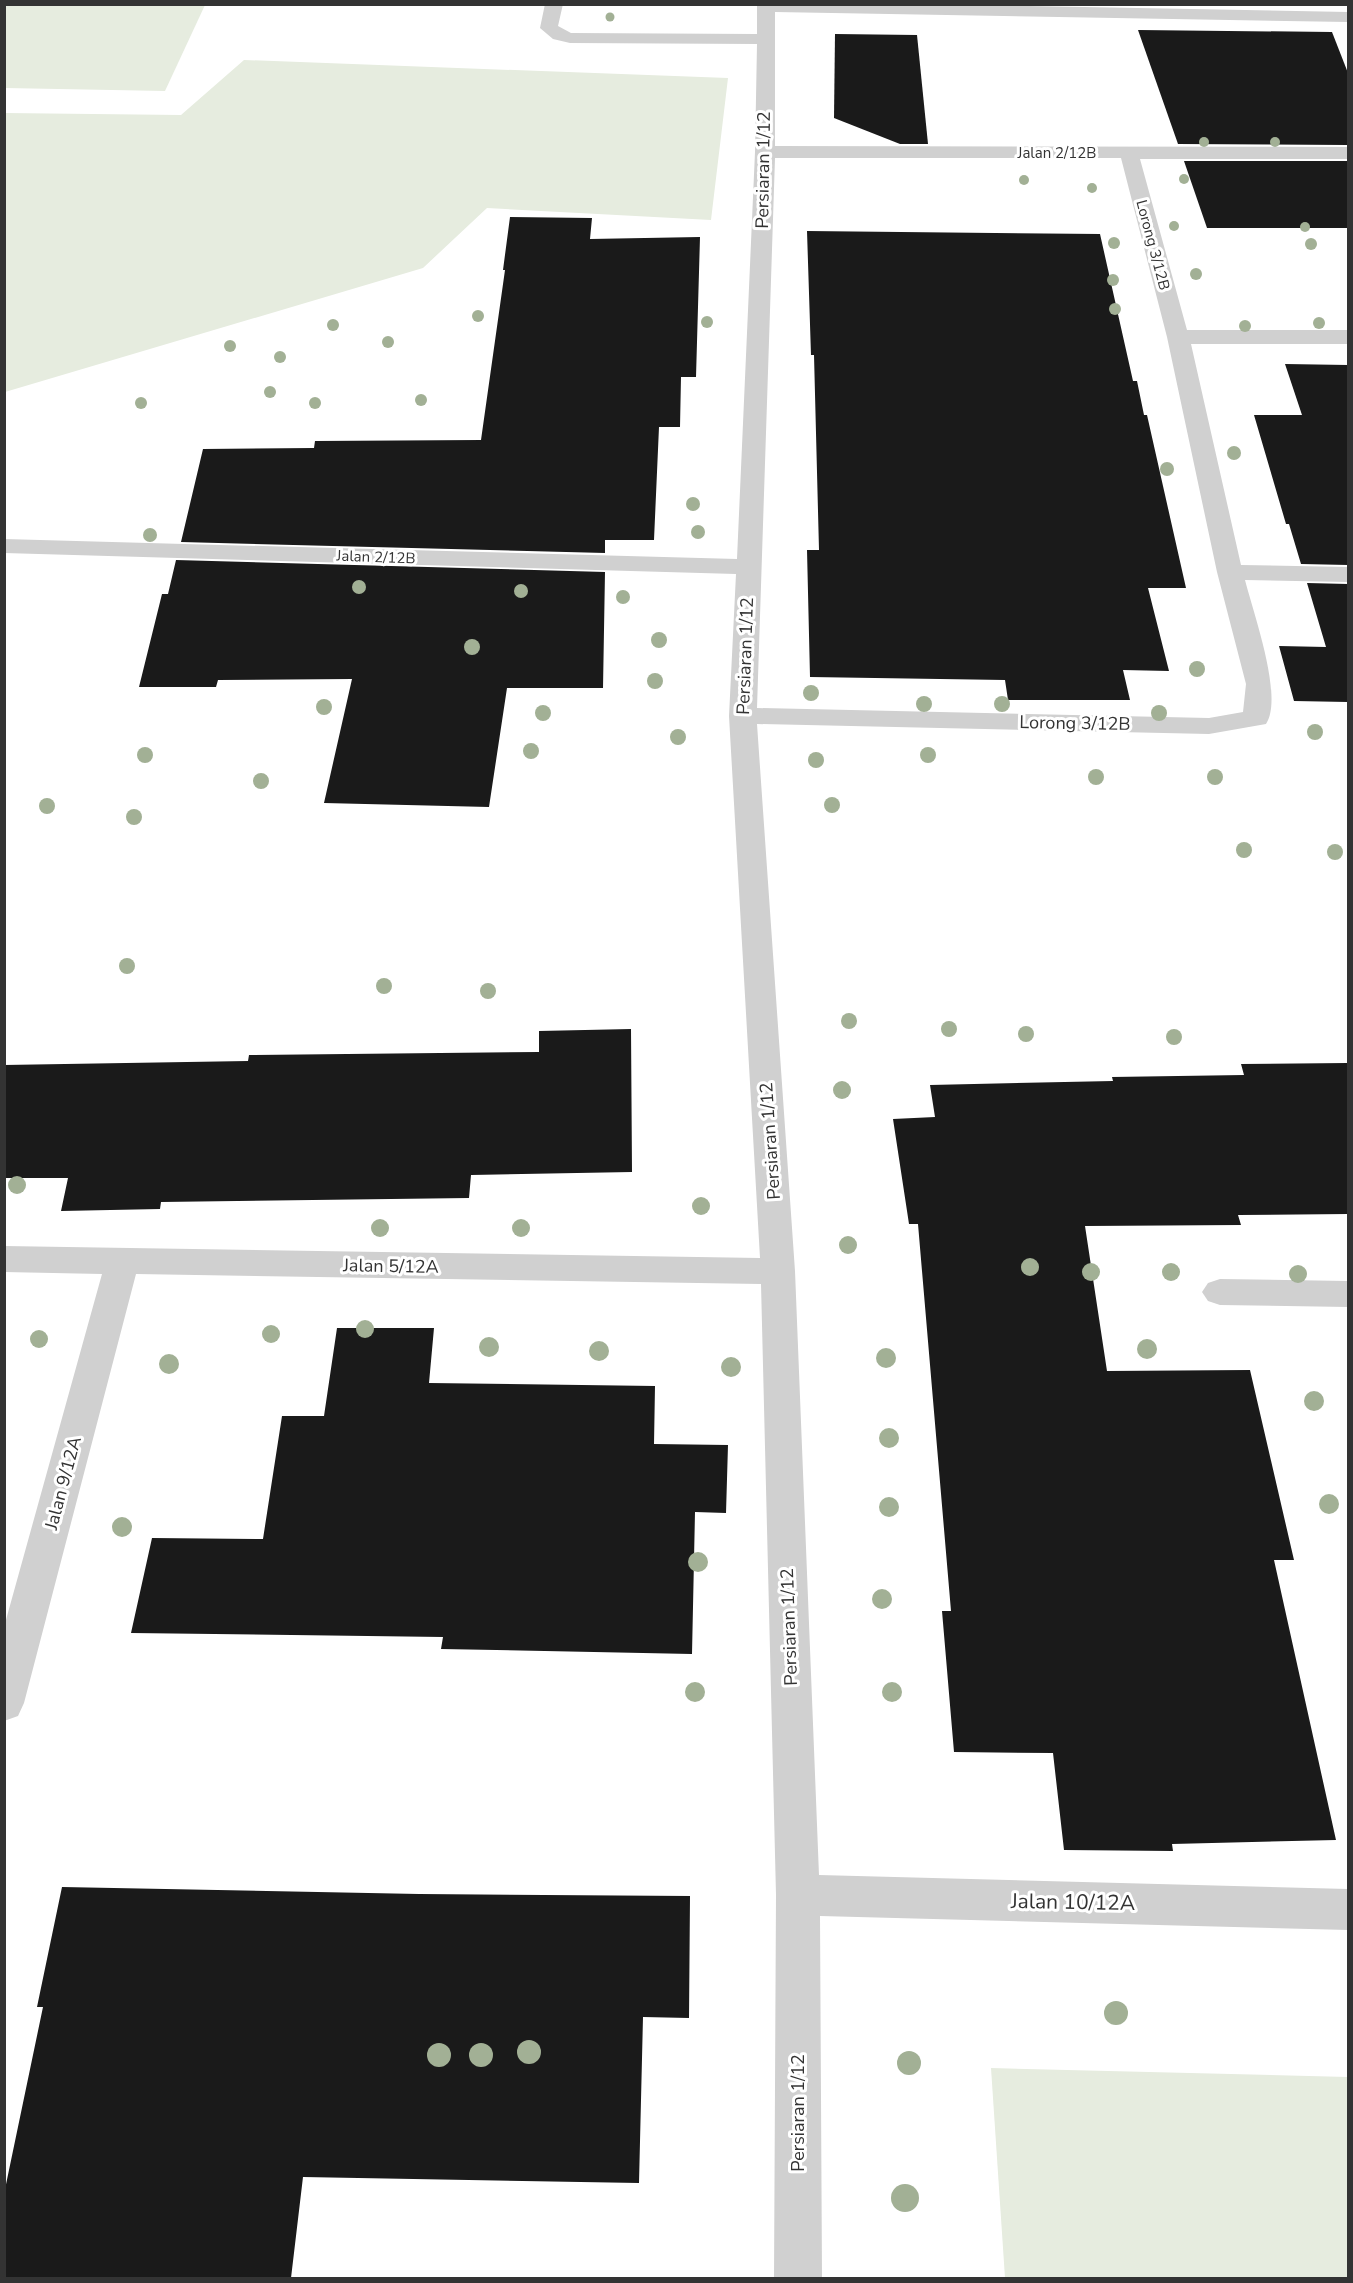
<svg xmlns="http://www.w3.org/2000/svg" width="1353" height="2283" viewBox="0 0 1353 2283" font-family="'Nunito Sans',sans-serif">
	<style>
		.green { fill: #e6ecdf }
		.building { fill: #1a1a1a }
		.lines { fill: none; stroke-linecap: round; stroke-linejoin: round }
		.minor { fill: #d0d0d0; fill-rule: evenodd }
		.tree { fill: #a2b095 }
		.labels { text-anchor: middle; dominant-baseline: central; stroke-width: 6; stroke-linejoin: round; paint-order: stroke }
		.far-street-label { font-size: 15px; fill: #333; stroke: #fff }
		.street-label { font-size: 18px; fill: #333; stroke: #fff }
		.near-street-label { font-size: 21px; fill: #333; stroke: #fff }
	</style>
	<rect width="100%" height="100%" fill="#fff"/>
	<g class="green">
		<polygon points="5,4 205,4 205,5 165,91 5,88"/>
		<polygon points="244,60 728,78 711,220 487,208 423,268 5,392 5,113 181,115"/>
		<polygon points="991,2068 1348,2077 1348,2278 1005,2278"/>
	</g>
	<g class="building">
		<polygon points="1138,30 1332,32 1348,73 1348,145 1178,144"/>
		<polygon points="835,34 917,35 928,144 900,144 834,118"/>
		<polygon points="1184,161 1348,161 1348,228 1207,228"/>
		<polygon points="510,217 592,218 590,239 700,237 696,377 681,377 680,427 659,427 654,540 605,540 605,553 181,542 203,449 314,448 315,441 481,440 505,270 503,270"/>
		<polygon points="807,231 1100,234 1133,381 1137,381 1144,415 1147,415 1186,588 1148,588 1169,671 1123,670 1130,700 1008,700 1005,680 810,677 807,550 819,550 814,355 811,355"/>
		<polygon points="1285,364 1348,365 1348,565 1301,564 1289,524 1286,524 1254,415 1302,415"/>
		<polygon points="176,560 605,572 603,688 507,688 489,807 324,803 352,679 218,680 216,687 139,687 162,594 168,594"/>
		<polygon points="1307,583 1348,584 1348,702 1294,701 1279,646 1326,647"/>
		<polygon points="631,1029 632,1172 471,1175 469,1198 161,1202 160,1209 61,1211 68,1178 4,1178 4,1065 248,1061 249,1055 539,1052 539,1031"/>
		<polygon points="1348,1063 1348,1214 1238,1215 1241,1225 1085,1226 1107,1371 1250,1370 1294,1560 1274,1560 1336,1840 1172,1844 1173,1851 1064,1850 1053,1753 954,1752 942,1611 951,1611 918,1224 909,1224 893,1119 935,1117 930,1085 1113,1081 1112,1077 1244,1075 1241,1064"/>
		<polygon points="337,1328 434,1328 429,1383 655,1386 654,1444 728,1445 726,1513 695,1512 692,1654 441,1649 443,1637 131,1633 152,1538 263,1539 282,1416 324,1416"/>
		<polygon points="62,1887 419,1894 690,1896 689,2018 643,2017 639,2183 303,2177 291,2278 4,2278 4,2194 43,2007 37,2007"/>
	</g>
	<g class="lines">
		<g class="minor">
			<path d="M 545,4 L 563,4 L 558,26 L 571,33 L 757,34 L 757,4 L 929,4 L 1348,12 L 1348,22 L 775,12 L 775,146 L 1348,147 L 1348,159 L 1140,159 L 1187,330 L 1348,330 L 1348,344 L 1191,344 L 1241,565 L 1348,567 L 1348,582 L 1245,580 C 1253,612 1284,697 1266,724 L 1209,734 L 757,724 L 795,1271 L 819,1875 L 1348,1889 L 1348,1930 L 820,1916 L 822,2278 L 774,2278 L 776,1895 L 761,1284 L 136,1274 L 24,1703 L 18,1716 L 4,1721 L 4,1627 L 102,1274 L 4,1272 L 4,1246 L 760,1258 L 729,716 L 736,574 L 4,553 L 4,539 L 737,559 L 755,152 L 757,44 L 570,43 L 553,39 L 540,28 ZM 775,158 L 1121,158 L 1167,337 L 1217,572 L 1246,684 L 1243,712 L 1209,718 L 757,708 Z"/>
			<polygon points="1220,1279 1348,1281 1348,1307 1220,1305 1208,1301 1202,1292 1208,1283"/>
		</g>
	</g>
	<g class="tree">
		<circle cx="610" cy="17" r="4.5"/>
		<circle cx="1204" cy="142" r="5"/>
		<circle cx="1275" cy="142" r="5"/>
		<circle cx="1184" cy="179" r="5"/>
		<circle cx="1024" cy="180" r="5"/>
		<circle cx="1092" cy="188" r="5"/>
		<circle cx="1174" cy="226" r="5"/>
		<circle cx="1305" cy="227" r="5"/>
		<circle cx="1114" cy="243" r="6"/>
		<circle cx="1311" cy="244" r="6"/>
		<circle cx="1196" cy="274" r="6"/>
		<circle cx="1113" cy="280" r="6"/>
		<circle cx="1115" cy="309" r="6"/>
		<circle cx="478" cy="316" r="6"/>
		<circle cx="707" cy="322" r="6"/>
		<circle cx="1319" cy="323" r="6"/>
		<circle cx="333" cy="325" r="6"/>
		<circle cx="1245" cy="326" r="6"/>
		<circle cx="388" cy="342" r="6"/>
		<circle cx="230" cy="346" r="6"/>
		<circle cx="280" cy="357" r="6"/>
		<circle cx="270" cy="392" r="6"/>
		<circle cx="421" cy="400" r="6"/>
		<circle cx="141" cy="403" r="6"/>
		<circle cx="315" cy="403" r="6"/>
		<circle cx="1234" cy="453" r="7"/>
		<circle cx="1167" cy="469" r="7"/>
		<circle cx="693" cy="504" r="7"/>
		<circle cx="698" cy="532" r="7"/>
		<circle cx="150" cy="535" r="7"/>
		<circle cx="359" cy="587" r="7"/>
		<circle cx="521" cy="591" r="7"/>
		<circle cx="623" cy="597" r="7"/>
		<circle cx="659" cy="640" r="8"/>
		<circle cx="472" cy="647" r="8"/>
		<circle cx="1197" cy="669" r="8"/>
		<circle cx="655" cy="681" r="8"/>
		<circle cx="811" cy="693" r="8"/>
		<circle cx="924" cy="704" r="8"/>
		<circle cx="1002" cy="704" r="8"/>
		<circle cx="324" cy="707" r="8"/>
		<circle cx="543" cy="713" r="8"/>
		<circle cx="1159" cy="713" r="8"/>
		<circle cx="1315" cy="732" r="8"/>
		<circle cx="678" cy="737" r="8"/>
		<circle cx="531" cy="751" r="8"/>
		<circle cx="145" cy="755" r="8"/>
		<circle cx="928" cy="755" r="8"/>
		<circle cx="816" cy="760" r="8"/>
		<circle cx="1096" cy="777" r="8"/>
		<circle cx="1215" cy="777" r="8"/>
		<circle cx="261" cy="781" r="8"/>
		<circle cx="832" cy="805" r="8"/>
		<circle cx="47" cy="806" r="8"/>
		<circle cx="134" cy="817" r="8"/>
		<circle cx="1244" cy="850" r="8"/>
		<circle cx="1335" cy="852" r="8"/>
		<circle cx="127" cy="966" r="8"/>
		<circle cx="384" cy="986" r="8"/>
		<circle cx="488" cy="991" r="8"/>
		<circle cx="849" cy="1021" r="8"/>
		<circle cx="949" cy="1029" r="8"/>
		<circle cx="1026" cy="1034" r="8"/>
		<circle cx="1174" cy="1037" r="8"/>
		<circle cx="842" cy="1090" r="9"/>
		<circle cx="17" cy="1185" r="9"/>
		<circle cx="701" cy="1206" r="9"/>
		<circle cx="380" cy="1228" r="9"/>
		<circle cx="521" cy="1228" r="9"/>
		<circle cx="848" cy="1245" r="9"/>
		<circle cx="1030" cy="1267" r="9"/>
		<circle cx="1091" cy="1272" r="9"/>
		<circle cx="1171" cy="1272" r="9"/>
		<circle cx="1298" cy="1274" r="9"/>
		<circle cx="365" cy="1329" r="9"/>
		<circle cx="271" cy="1334" r="9"/>
		<circle cx="39" cy="1339" r="9"/>
		<circle cx="489" cy="1347" r="10"/>
		<circle cx="1147" cy="1349" r="10"/>
		<circle cx="599" cy="1351" r="10"/>
		<circle cx="886" cy="1358" r="10"/>
		<circle cx="169" cy="1364" r="10"/>
		<circle cx="731" cy="1367" r="10"/>
		<circle cx="1314" cy="1401" r="10"/>
		<circle cx="889" cy="1438" r="10"/>
		<circle cx="1329" cy="1504" r="10"/>
		<circle cx="889" cy="1507" r="10"/>
		<circle cx="122" cy="1527" r="10"/>
		<circle cx="698" cy="1562" r="10"/>
		<circle cx="882" cy="1599" r="10"/>
		<circle cx="695" cy="1692" r="10"/>
		<circle cx="892" cy="1692" r="10"/>
		<circle cx="1116" cy="2013" r="12"/>
		<circle cx="529" cy="2052" r="12"/>
		<circle cx="439" cy="2055" r="12"/>
		<circle cx="481" cy="2055" r="12"/>
		<circle cx="909" cy="2063" r="12"/>
		<circle cx="905" cy="2198" r="14"/>
	</g>
	<g class="labels">
		<g class="far-street-label">
			<text x="1057" y="153">Jalan 2/12B</text>
			<text transform="translate(1153 245) rotate(75)">Lorong 3/12B</text>
			<text transform="translate(376 557) rotate(2)">Jalan 2/12B</text>
		</g>
		<g class="street-label">
			<text transform="translate(763 170) rotate(-89)">Persiaran 1/12</text>
			<text transform="translate(745 656) rotate(-88)">Persiaran 1/12</text>
			<text transform="translate(1075 723) rotate(1)">Lorong 3/12B</text>
			<text transform="translate(770 1141) rotate(-94)">Persiaran 1/12</text>
			<text transform="translate(391 1266) rotate(1)">Jalan 5/12A</text>
			<text transform="translate(63 1483) rotate(-75)">Jalan 9/12A</text>
			<text transform="translate(789 1627) rotate(-92)">Persiaran 1/12</text>
			<text transform="translate(798 2113) rotate(-90)">Persiaran 1/12</text>
		</g>
		<g class="near-street-label">
			<text transform="translate(1073 1902) rotate(1)">Jalan 10/12A</text>
		</g>
	</g>
	<rect width="1353" height="2283" fill="none" stroke="#333333" stroke-width="12"/>
</svg>
